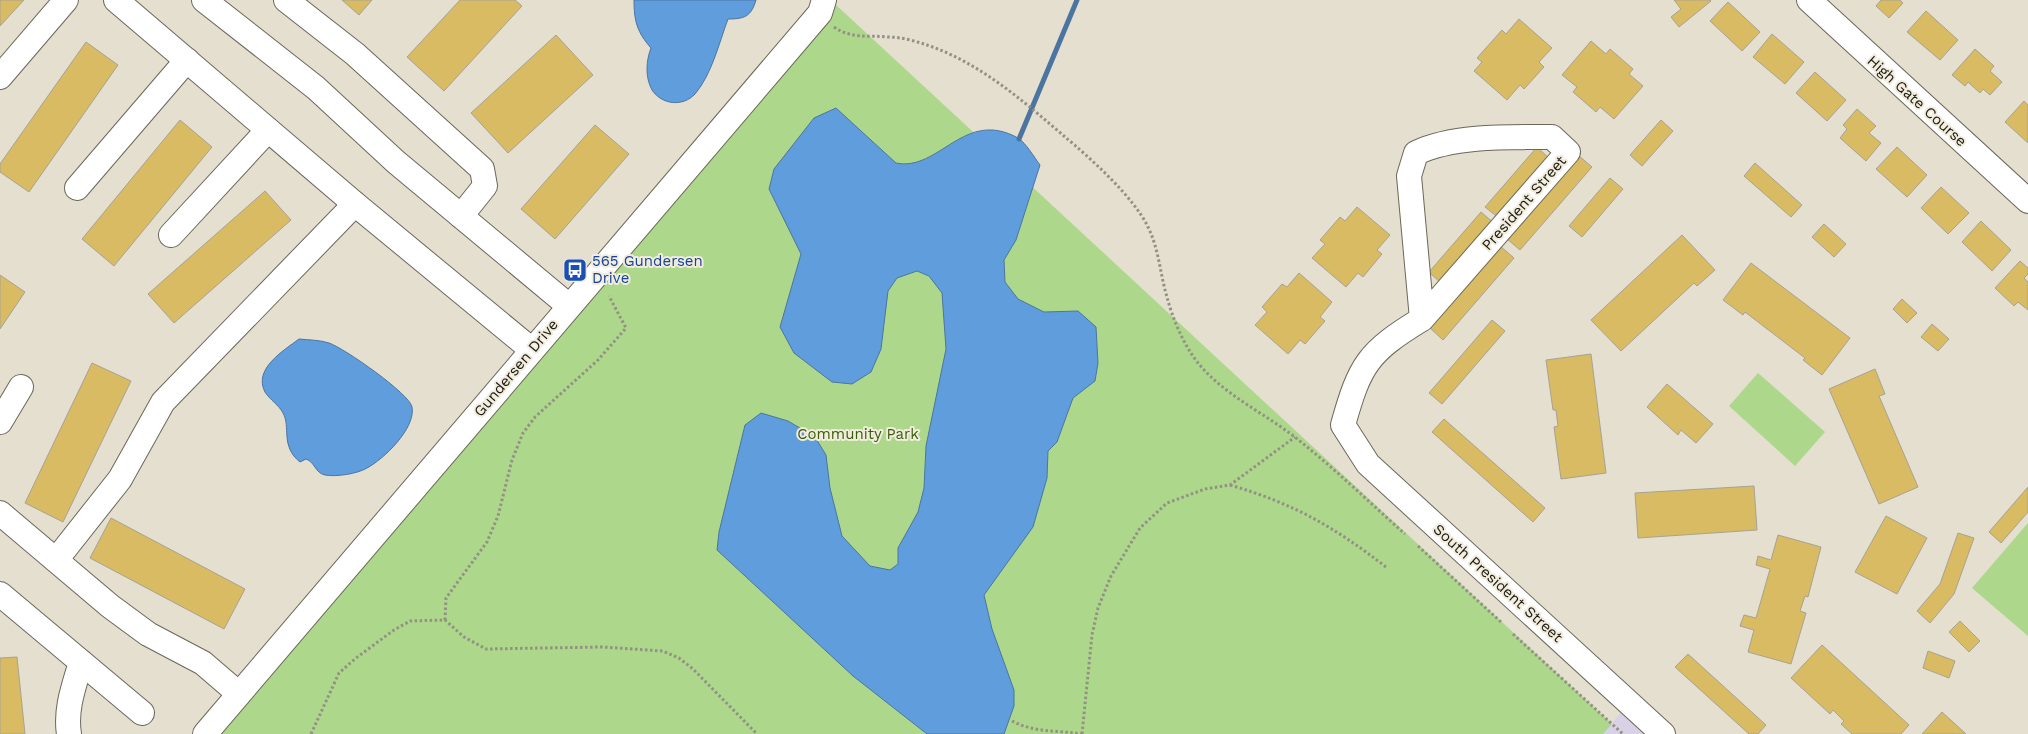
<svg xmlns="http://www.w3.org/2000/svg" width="2028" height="734" viewBox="0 0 2028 734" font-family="'Work Sans',sans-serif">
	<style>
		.commercial { fill: #d9d1e6 }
		.green { fill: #add88b }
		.water { fill: #609ddc; stroke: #4b75a0 }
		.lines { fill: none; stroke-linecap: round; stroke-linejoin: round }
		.stream { stroke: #4b75a0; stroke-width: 5 }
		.building { fill: #d8bb62; stroke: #a7a293 }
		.minor-casing { stroke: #6c6759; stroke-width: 26 }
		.path { stroke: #939084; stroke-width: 3; stroke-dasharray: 2.5 2.5; stroke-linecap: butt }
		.minor { stroke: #fff; stroke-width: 24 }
		.labels { text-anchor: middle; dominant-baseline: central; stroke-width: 4; stroke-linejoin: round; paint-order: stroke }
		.street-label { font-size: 15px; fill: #1b1913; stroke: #f1ecdc }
		.transit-label { font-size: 15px; fill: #164399; stroke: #f1ecdc; text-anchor: start }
		.park-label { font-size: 15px; fill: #385e0c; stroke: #f1ecdc }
	</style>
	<rect width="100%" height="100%" fill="#e4dfcf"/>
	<polygon class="commercial" points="1624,709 1651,734 1603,734"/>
	<g class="green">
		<polygon points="835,4 1612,724 1603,734 205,734"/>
		<polygon points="1758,373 1825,432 1795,466 1729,406"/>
		<polygon points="2028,523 2028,636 1972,588"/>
	</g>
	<g class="water">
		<path d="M 634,0 L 756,0 C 751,17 744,19 728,19 C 719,43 712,74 695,94 C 683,107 662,105 652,90 C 645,77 646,61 651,48 C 637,32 634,21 634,0 Z"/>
		<path d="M 836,108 L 896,163 C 939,172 964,108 1018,138 C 1026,143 1034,157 1040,165 L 1016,240 L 1004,260 L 1005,282 L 1018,299 L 1044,312 L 1078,311 L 1096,327 L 1098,363 L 1095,381 L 1073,398 L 1057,442 L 1048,451 L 1047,478 L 1033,527 L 984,595 L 992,629 L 1014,690 L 1014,706 L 1004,734 L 927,734 L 853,676 L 717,550 L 719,532 L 745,425 L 761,413 L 788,421 L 815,437 L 826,455 L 830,488 L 842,536 L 870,566 L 890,570 L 898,564 L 898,548 L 918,512 L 924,488 L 926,446 L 946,349 L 942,293 L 929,276 L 917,271 L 897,278 L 888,291 L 881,349 L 871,372 L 852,384 L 832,382 L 794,353 L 780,327 L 801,254 L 769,189 L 774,169 L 814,118 Z"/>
		<path d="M 299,339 C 309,340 320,340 329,343 C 344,348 410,394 412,407 C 416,428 384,459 367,468 C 357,474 336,477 325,475 C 315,473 315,462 306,459 L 300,462 C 280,446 291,427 283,413 C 279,405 270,400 265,392 C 253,369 283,351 299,339 Z"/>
	</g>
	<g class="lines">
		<polyline class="stream" points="1019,139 1077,0"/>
	</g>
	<g class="building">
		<polygon points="0,0 24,0 0,26"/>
		<polygon points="342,0 372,0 359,15"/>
		<polygon points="460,0 515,0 522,6 444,91 407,57"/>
		<polygon points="1674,0 1710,0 1711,1 1679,27 1671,17 1681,9"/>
		<polygon points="1881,0 1900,0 1903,3 1889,18 1876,6"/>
		<polygon points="1728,2 1760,32 1742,51 1710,21"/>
		<polygon points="1926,11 1958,40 1940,60 1907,32"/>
		<polygon points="1519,19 1552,48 1539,62 1544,67 1524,89 1520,85 1507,100 1474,71 1482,62 1477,58 1502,30 1506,34"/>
		<polygon points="1772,34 1804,62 1785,84 1753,57"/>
		<polygon points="556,35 593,75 508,153 471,113"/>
		<polygon points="1591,41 1606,54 1610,49 1633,69 1629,74 1643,86 1614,119 1600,107 1596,112 1573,92 1577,87 1562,75"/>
		<polygon points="86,42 118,65 29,192 0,172 0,164"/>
		<polygon points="1975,49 1994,66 1990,71 2002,82 1990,95 1983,89 1980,93 1968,82 1965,86 1952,75"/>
		<polygon points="1815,72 1846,100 1827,121 1796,93"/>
		<polygon points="2024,101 2028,105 2028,143 2005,122"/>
		<polygon points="1857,109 1876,126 1869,133 1881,143 1866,161 1840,138 1847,129 1843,125"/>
		<polygon points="180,120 212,147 114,266 82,239"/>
		<polygon points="1661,120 1673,131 1642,166 1630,155"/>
		<polygon points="595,125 629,154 555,239 521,209"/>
		<polygon points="1537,147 1551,160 1500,219 1485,207"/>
		<polygon points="1897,147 1927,175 1907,197 1876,169"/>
		<polygon points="1578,155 1592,167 1520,250 1506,238"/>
		<polygon points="1755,163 1802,205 1791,217 1744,176"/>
		<polygon points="1610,178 1623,189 1582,237 1569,226"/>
		<polygon points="1941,187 1969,213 1948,234 1921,208"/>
		<polygon points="265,191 291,220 174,323 148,294"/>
		<polygon points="1357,207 1390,235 1377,250 1382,254 1363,277 1358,273 1346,287 1312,258 1325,244 1320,240 1340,217 1345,221"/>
		<polygon points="1481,212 1495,224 1443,285 1429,272"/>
		<polygon points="1981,221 2011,250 1992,271 1962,242"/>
		<polygon points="1824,224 1846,244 1834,257 1812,237"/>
		<polygon points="1682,235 1715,270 1697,286 1694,283 1621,351 1591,320"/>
		<polygon points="1500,246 1514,258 1443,340 1429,327"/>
		<polygon points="2020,261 2028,268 2028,274 2024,278 2028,282 2028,310 2018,302 2014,306 1995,288"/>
		<polygon points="1751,263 1850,338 1822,375 1803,360 1805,358 1745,312 1743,315 1723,300"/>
		<polygon points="1299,273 1332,302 1320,317 1325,321 1305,344 1300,340 1288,354 1255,325 1267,312 1262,307 1282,284 1287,287"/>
		<polygon points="0,275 25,292 0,329"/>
		<polygon points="1902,299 1917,313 1907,323 1893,309"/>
		<polygon points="1492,320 1505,331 1442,404 1429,393"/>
		<polygon points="1932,324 1949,339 1938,351 1921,337"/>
		<polygon points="1591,354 1606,473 1561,479 1554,427 1558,426 1556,410 1553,410 1546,360"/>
		<polygon points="92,363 131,381 63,522 25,503"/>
		<polygon points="1875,369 1885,394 1879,396 1918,487 1879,504 1829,389"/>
		<polygon points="1667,384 1713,424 1696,443 1681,430 1678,435 1647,407"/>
		<polygon points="1444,419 1545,508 1533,522 1432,432"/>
		<polygon points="1754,486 1757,530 1638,538 1635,493"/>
		<polygon points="2028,487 2028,512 2001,543 1989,532"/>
		<polygon points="1886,516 1927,538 1897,594 1855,572"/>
		<polygon points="111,518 245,589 224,629 90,558"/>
		<polygon points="1958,533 1974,538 1954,594 1930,623 1917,611 1940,584"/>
		<polygon points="1778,535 1821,547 1808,597 1805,596 1800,611 1806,613 1791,664 1748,652 1754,630 1740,626 1744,615 1756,618 1770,569 1756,565 1758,556 1771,560"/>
		<polygon points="1960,621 1980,641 1969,652 1949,632"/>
		<polygon points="1822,645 1909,725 1901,734 1852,734 1841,724 1844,721 1833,710 1830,714 1791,678"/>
		<polygon points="1928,651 1955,661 1949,678 1923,668"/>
		<polygon points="1688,654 1766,725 1758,734 1749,734 1675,667"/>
		<polygon points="17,657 25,734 0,734 0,658"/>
		<polygon points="1942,712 1966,734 1922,734"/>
	</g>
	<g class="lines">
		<g class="minor-casing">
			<g id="minor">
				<polyline points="116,0 355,204 532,350"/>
				<polyline points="204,0 316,88 396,162 569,306"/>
				<polyline points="286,0 355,54 482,169 485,186 461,216"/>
				<polyline points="1809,0 2028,201"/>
				<polyline points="0,77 66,0"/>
				<polyline points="77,188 187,60"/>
				<polyline points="171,235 268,130"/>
				<path d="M 1422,319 L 1568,152 L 1552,137 C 1510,137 1454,135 1416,153 L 1409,176 L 1422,319 C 1368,352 1360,364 1343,425 L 1368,464 L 1663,734"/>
				<polyline points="0,422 21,387"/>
				<polyline points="0,513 110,606 148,634 203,663 239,694"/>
				<polyline points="56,560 120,479 163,402 355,204"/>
				<polyline points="0,594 142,713"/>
				<path d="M 69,734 C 65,709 74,686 81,662"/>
				<polyline points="205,734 820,13 824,0"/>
			</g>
		</g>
		<g class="path">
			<path d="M 834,27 C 851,39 868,35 888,37 C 901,37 915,41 927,45 C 980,63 1022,100 1064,136 C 1090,158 1133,196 1148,227 C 1159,249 1160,274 1167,297 C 1172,317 1183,343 1195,359 C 1220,393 1263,412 1296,438 C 1334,468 1369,502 1405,534"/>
			<path d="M 1230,485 C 1295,504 1334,527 1386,567"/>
			<polyline points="1418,546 1501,622"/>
			<polyline points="445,620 446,598 487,542 498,516 512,460 523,433 535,417 598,360 626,328 609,296"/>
			<polyline points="1513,634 1623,734"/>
			<path d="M 1012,721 C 1035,733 1056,730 1082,734"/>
			<polyline points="311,734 339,673 356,658 394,630 410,621 445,620 464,637 486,649 602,647 663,651 679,658 693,669 757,734"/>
			<polyline points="1082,734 1092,635 1098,608 1111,576 1140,528 1167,503 1205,489 1230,485 1295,437"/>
		</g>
		<use href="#minor" class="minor"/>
	</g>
	<defs>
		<g id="bus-square" transform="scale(1.25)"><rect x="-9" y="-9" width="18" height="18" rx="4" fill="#1a4fb4" stroke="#f1ecdc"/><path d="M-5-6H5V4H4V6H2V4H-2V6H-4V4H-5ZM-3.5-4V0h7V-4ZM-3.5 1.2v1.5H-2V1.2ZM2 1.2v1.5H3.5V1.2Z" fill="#fff"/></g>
	</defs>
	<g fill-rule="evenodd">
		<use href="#bus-square" x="575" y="270"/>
	</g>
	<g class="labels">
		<g class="street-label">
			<text transform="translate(1917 101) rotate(42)">High Gate Course</text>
			<text transform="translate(1524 203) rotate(-49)">President Street</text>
			<text transform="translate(516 368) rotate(-50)">Gundersen Drive</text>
			<text transform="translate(1498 583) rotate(42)">South President Street</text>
		</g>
		<g class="transit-label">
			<text x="592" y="261">565 Gundersen<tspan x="592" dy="17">Drive</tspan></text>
		</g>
		<g class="park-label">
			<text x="858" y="434">Community Park</text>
		</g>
	</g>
</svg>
